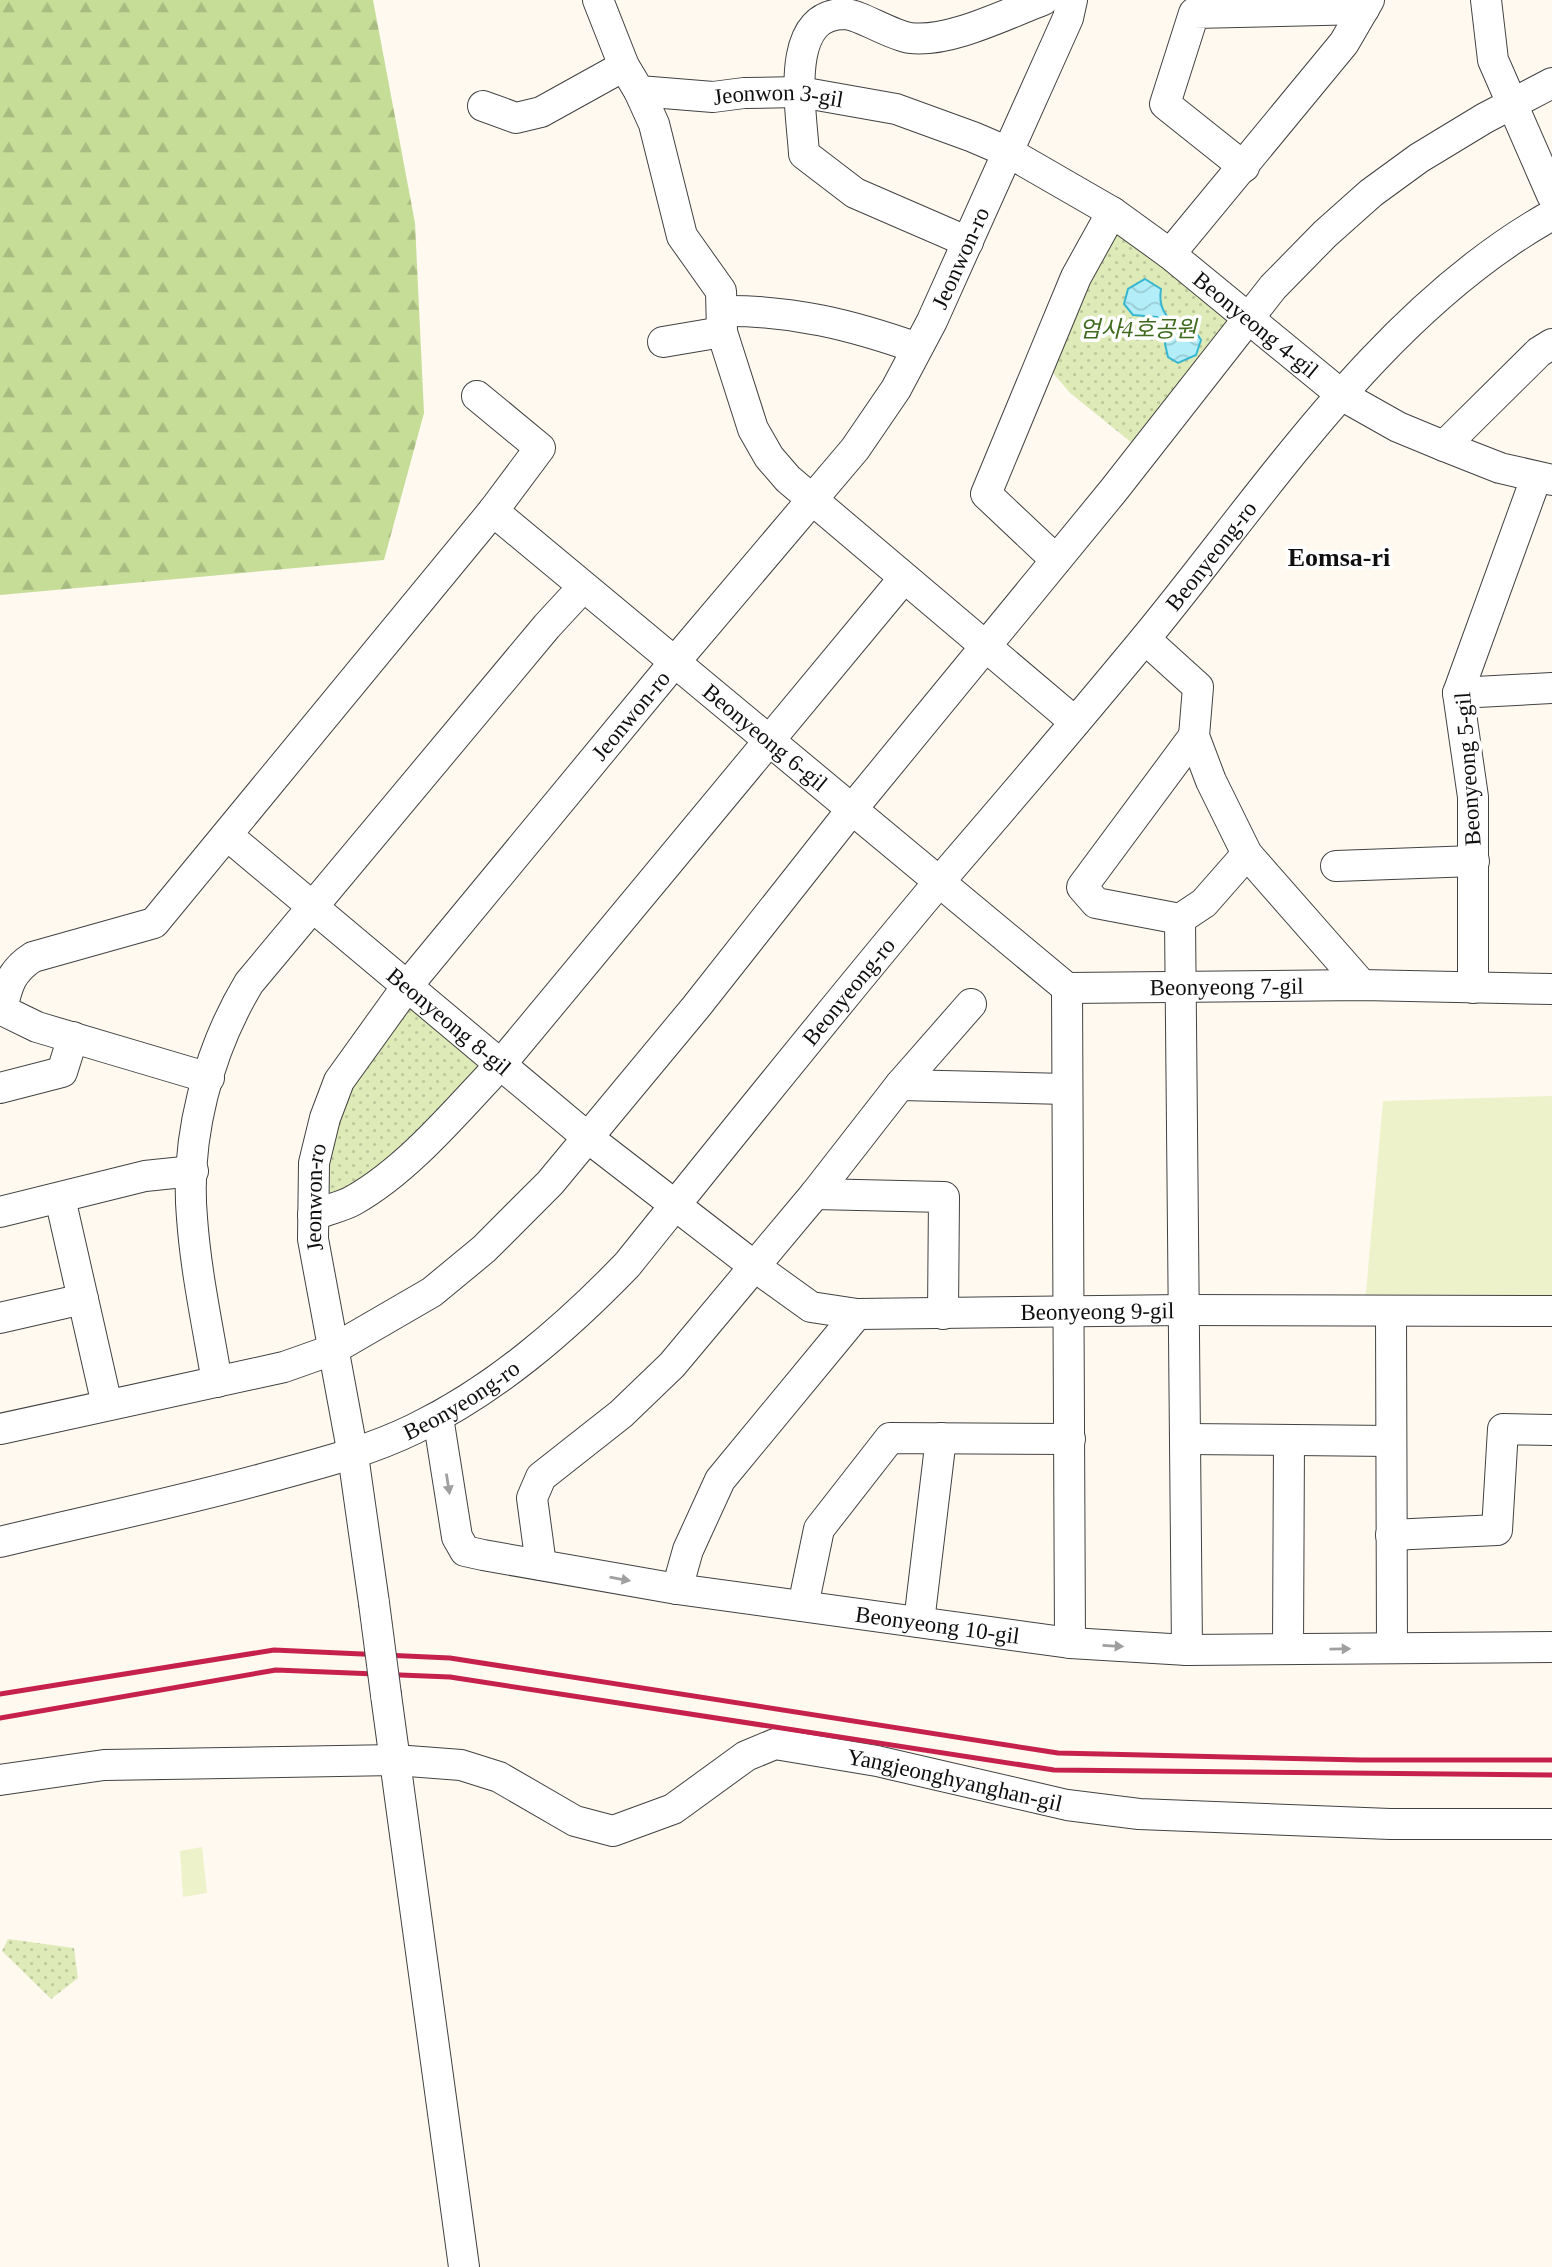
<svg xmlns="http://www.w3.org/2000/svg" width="1552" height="2267" viewBox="0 0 1552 2267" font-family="'Times New Roman','Noto Sans KR',serif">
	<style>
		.forest { fill: url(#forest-firs) }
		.park { fill: url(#park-dots) }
		.pitch { fill: #edf2ca }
		.water { fill: url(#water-waves); stroke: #37b6d2; stroke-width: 2 }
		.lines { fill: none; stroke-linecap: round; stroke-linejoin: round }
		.minor-casing { stroke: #424242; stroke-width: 32 }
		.minor { stroke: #fff; stroke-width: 30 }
		.rail { stroke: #c5214c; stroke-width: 5 }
		.minor-bridge-casing { stroke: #424242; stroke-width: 32; stroke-linecap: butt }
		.minor-bridge { stroke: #fff; stroke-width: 30 }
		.oneway { fill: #9f9f9f }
		.labels { text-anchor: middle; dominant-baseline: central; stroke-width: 7; stroke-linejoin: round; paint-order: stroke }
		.street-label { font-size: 23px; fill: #0f0f0f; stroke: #fff }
		.park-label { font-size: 23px; font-style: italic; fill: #3d6a1c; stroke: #fff }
		.quarter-label { font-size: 26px; font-weight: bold; fill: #0f0f0f; stroke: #fff }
	</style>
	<defs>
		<pattern id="forest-firs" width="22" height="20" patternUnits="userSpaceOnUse" patternTransform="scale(1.75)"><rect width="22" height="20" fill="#c5dd97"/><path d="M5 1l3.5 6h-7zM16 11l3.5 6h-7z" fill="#a8bc81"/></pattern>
		<pattern id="park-dots" width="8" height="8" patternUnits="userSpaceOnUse" patternTransform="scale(1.75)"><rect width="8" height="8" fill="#deebb8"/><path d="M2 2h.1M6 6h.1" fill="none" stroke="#bdc89d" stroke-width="1.8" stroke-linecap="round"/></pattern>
		<pattern id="water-waves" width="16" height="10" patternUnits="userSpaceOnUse" patternTransform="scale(1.75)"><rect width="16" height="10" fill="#b3eef8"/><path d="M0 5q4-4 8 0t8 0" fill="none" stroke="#99cbd3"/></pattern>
	</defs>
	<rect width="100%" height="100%" fill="#fff9f0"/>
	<polygon class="forest" points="0,0 373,0 415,223 424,413 384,560 0,595"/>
	<g class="park">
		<polygon points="1112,212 1245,318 1142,451 1070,393 1042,360"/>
		<polygon points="408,985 501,1064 434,1133 313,1215 325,1118"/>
		<polygon points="8,1939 74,1948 78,1978 51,1999 2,1951"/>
	</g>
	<g class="pitch">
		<polygon points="1552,1096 1552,1303 1365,1303 1383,1101"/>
		<polygon points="202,1847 207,1893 183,1897 180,1851"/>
	</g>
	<path class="water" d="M 1145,279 L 1161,289 C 1158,307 1165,315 1177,328 L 1195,331 L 1201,340 L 1196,355 L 1178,363 L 1168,357 L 1165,344 L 1167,332 L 1157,317 L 1133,315 L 1124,304 L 1128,289 Z"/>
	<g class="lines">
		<g class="minor-casing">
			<g id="minor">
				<path id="s1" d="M 598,0 L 624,66 L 639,91 L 713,97 L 744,93 L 800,92 L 896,109 L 973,137 L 1008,152 L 1112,212 L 1170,254 L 1343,396 L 1398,427 L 1444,446 L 1500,468 L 1552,480"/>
				<polyline points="1486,0 1493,60 1552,195"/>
				<polyline points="639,91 654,124 682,236 721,291 722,332 753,429 769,457 788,479 1075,722"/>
				<polyline points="483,106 516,118 541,112 624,66"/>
				<polyline points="1244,167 1165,104 1194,13 1364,9"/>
				<path d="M 968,242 L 855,193 L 804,154 C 802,114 782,13 845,14 C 861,15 890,35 910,38 C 949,43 1006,14 1043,0"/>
				<polyline points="1170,254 1344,43 1369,0"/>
				<path d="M 722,311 C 792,310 852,325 917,348"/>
				<polyline points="663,342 722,332"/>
				<polyline points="1444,446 1539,352 1552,344"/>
				<path id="s2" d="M 493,511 L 1067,988 L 1362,985 L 1552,989"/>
				<polyline points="1056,560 986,494 1076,277 1112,212"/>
				<polyline points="1145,639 1198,687 1194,736 1211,781 1247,854 1362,985"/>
				<polyline points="1458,693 1552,688"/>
				<polyline points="1194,736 1082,887 1096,903 1180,919 1204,903 1247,854"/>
				<path id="s3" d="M 227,835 L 587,1137 L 754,1266 L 811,1307 L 857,1314 L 1184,1310 L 1552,1311"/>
				<polyline points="1336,866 1474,861"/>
				<polyline points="1180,919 1187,1650"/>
				<polyline points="1067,988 1070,1643"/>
				<polyline points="1473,988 1473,797 1458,693 1536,478"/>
				<path d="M 209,1078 L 37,1027 L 2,1010 C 7,986 11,971 33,957 L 154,923 L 493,511 L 540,448 L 477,396"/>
				<polyline points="900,1085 1066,1089"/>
				<polyline points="0,1088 62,1072 73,1037"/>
				<polyline points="815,1194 944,1197 943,1314"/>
				<polyline points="60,1198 107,1405"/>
				<polyline points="0,1212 145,1176 193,1171"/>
				<path d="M 313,1215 C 326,1210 342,1207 354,1200 C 409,1169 458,1109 501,1064 L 904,578"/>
				<polyline points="1391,1312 1392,1648"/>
				<polyline points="0,1318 83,1299"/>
				<path d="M 217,1382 C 208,1328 196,1273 192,1218 C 185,1138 208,1051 249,983 L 547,626 L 583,587"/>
				<path id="s4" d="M 438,1417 L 457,1537 L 465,1551 L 483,1555 L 677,1589 L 1070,1643 L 1187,1650 L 1552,1647"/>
				<polyline points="0,1429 284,1367 332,1350 432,1292 484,1249 550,1183 696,1007 853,808 1113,491 1273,287 1325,234 1371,193 1419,158 1485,118 1552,83"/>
				<polyline points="1185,1439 1391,1441"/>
				<polyline points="1391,1535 1497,1530 1503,1429 1552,1430"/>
				<path id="s5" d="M 0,1542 C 91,1520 183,1501 273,1476 C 321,1463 369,1451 414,1429 C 495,1390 565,1329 627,1265 C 730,1137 833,1008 939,882 C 1008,802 1077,721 1144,640 C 1266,492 1382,310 1552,215"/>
				<polyline points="541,1565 532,1498 541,1477 621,1414 672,1365 815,1194 900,1085 971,1004"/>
				<polyline points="677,1589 688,1550 720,1480 857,1314"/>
				<path id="s6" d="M 374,1603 L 353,1455 L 313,1239 L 314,1163 L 325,1118 L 339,1081 L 408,985 L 673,664 L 855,449 L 896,389 L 932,321 L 1068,18 L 1072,0"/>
				<polyline points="803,1606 819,1529 890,1438 1070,1439"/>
				<polyline points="919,1622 941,1438"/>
				<polyline points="1288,1649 1289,1440"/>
				<polyline points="386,1695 464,2267"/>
				<path id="s7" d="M 0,1780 L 104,1765 L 395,1760 L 461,1765 L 499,1777 L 575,1821 L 613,1831 L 673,1809 L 746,1756 L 775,1744 L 877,1761 L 1067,1805 L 1139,1814 L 1390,1824 L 1552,1824"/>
			</g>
		</g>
		<use href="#minor" class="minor"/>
		<g class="rail">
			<polyline points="0,1694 274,1650 450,1658 1058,1753 1362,1760 1552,1760"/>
			<polyline points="0,1718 276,1670 450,1677 1054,1770 1552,1775"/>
		</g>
		<g class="minor-bridge-casing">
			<polyline id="minor-bridge" points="374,1603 386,1695"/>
		</g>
		<use href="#minor-bridge" class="minor-bridge"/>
	</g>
	<defs><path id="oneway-solid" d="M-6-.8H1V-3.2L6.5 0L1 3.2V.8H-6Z" transform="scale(1.75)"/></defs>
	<g class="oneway">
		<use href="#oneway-solid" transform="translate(448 1484) rotate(81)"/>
		<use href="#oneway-solid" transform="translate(620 1579) rotate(10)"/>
		<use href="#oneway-solid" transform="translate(1113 1646) rotate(3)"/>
		<use href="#oneway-solid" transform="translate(1340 1649) rotate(-1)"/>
	</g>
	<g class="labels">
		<g class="street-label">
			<text stroke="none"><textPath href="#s1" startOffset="240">Jeonwon 3-gil</textPath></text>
			<text stroke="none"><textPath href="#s6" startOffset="1566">Jeonwon-ro</textPath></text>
			<text stroke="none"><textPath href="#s1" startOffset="782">Beonyeong 4-gil</textPath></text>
			<text stroke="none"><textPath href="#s5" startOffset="1619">Beonyeong-ro</textPath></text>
			<text stroke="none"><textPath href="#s6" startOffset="999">Jeonwon-ro</textPath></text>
			<text stroke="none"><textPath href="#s2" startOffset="354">Beonyeong 6-gil</textPath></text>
			<text transform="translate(1468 769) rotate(-94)">Beonyeong 5-gil</text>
			<text stroke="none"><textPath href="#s2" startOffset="906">Beonyeong 7-gil</textPath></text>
			<text stroke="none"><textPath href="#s5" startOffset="1052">Beonyeong-ro</textPath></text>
			<text stroke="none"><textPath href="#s3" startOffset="290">Beonyeong 8-gil</textPath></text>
			<text stroke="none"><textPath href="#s6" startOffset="411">Jeonwon-ro</textPath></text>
			<text stroke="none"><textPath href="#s3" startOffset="1038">Beonyeong 9-gil</textPath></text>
			<text stroke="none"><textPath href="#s5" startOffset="485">Beonyeong-ro</textPath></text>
			<text stroke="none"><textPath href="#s4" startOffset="616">Beonyeong 10-gil</textPath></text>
			<text stroke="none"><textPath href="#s7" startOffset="998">Yangjeonghyanghan-gil</textPath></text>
		</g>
		<g class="park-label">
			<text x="1138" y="329">엄사4호공원</text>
		</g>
		<g class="quarter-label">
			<text x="1339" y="557">Eomsa-ri</text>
		</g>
	</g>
</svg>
